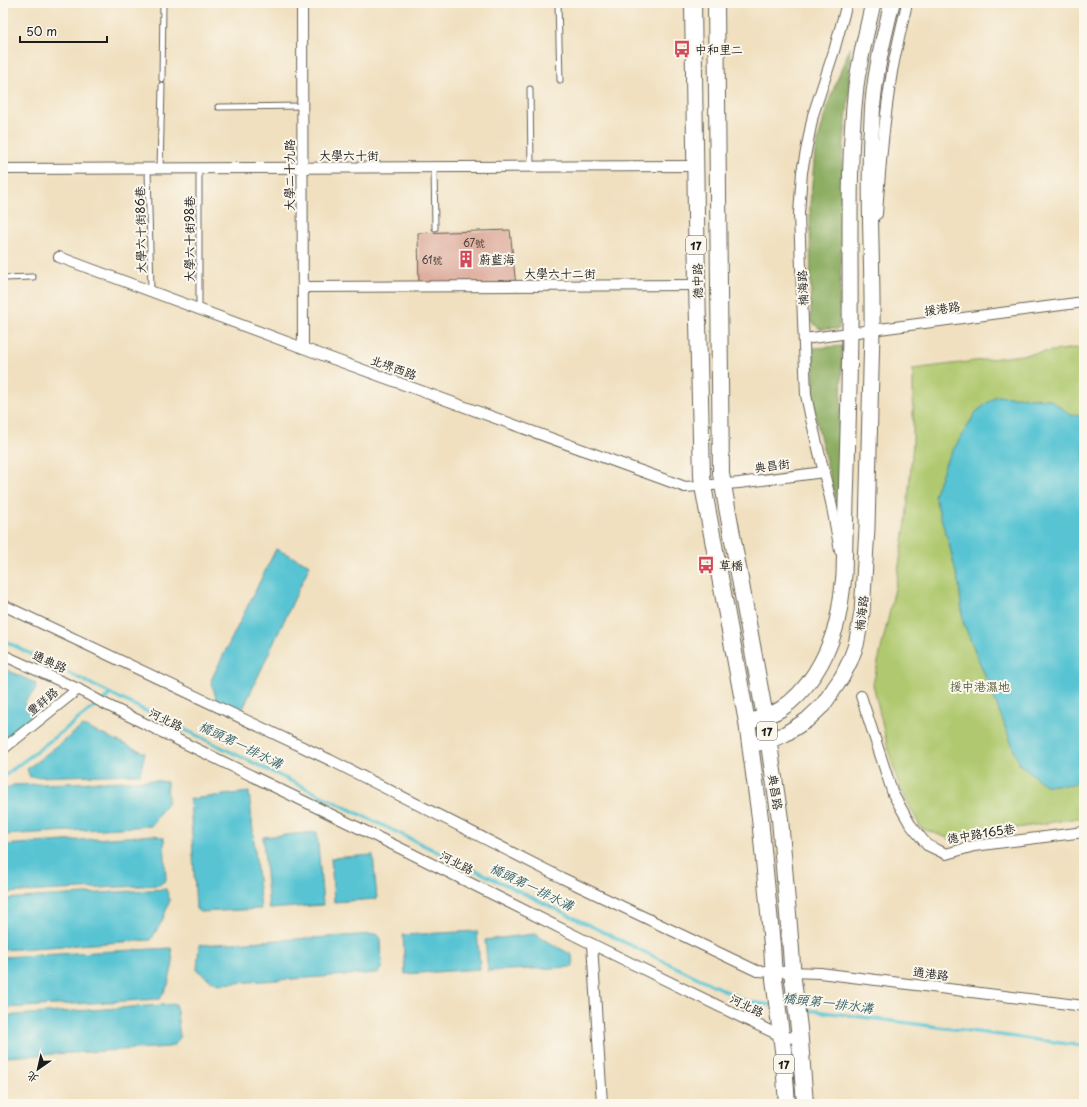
<svg xmlns="http://www.w3.org/2000/svg" width="1087" height="1107" viewBox="0 0 1087 1107" font-family="'Playpen Sans','LXGW WenKai TC',sans-serif">
	<style>
		.green { fill: #b0c96f; stroke: #667246 }
		.forest { fill: #8cad62; stroke: #54643f }
		.water { fill: #59c4d3; stroke: #3a7078 }
		.lines { fill: none; stroke-linecap: round; stroke-linejoin: round }
		.stream { stroke: #59c4d3; stroke-width: 3.5 }
		.building { fill: #deae9f }
		.lane-casing { stroke: #666155; stroke-width: 7 }
		.street-casing { stroke: #666155; stroke-width: 12 }
		.secondary-casing { stroke: #666155; stroke-width: 17 }
		.primary-casing { stroke: #666155; stroke-width: 18 }
		.lane { stroke: #fff; stroke-width: 5 }
		.street { stroke: #fff; stroke-width: 10 }
		.secondary { stroke: #fff; stroke-width: 15 }
		.primary { stroke: #fff; stroke-width: 16 }
		.labels { text-anchor: middle; dominant-baseline: central; stroke-width: 4; stroke-linejoin: round; paint-order: stroke }
		.number-label { font-size: 10px; fill: #4c403d }
		.shield { fill: #fbf7ec; stroke: #5f5e5a; stroke-width: 1 }
		.shield-label { font-size: 11px; font-weight: bold; fill: #1c1c1c }
		.poi-label { font-size: 12px; fill: #1c1c1c; stroke: #fbf7ec; text-anchor: start }
		.street-label { font-size: 12px; fill: #1c1c1c; stroke: #fbf7ec }
		.park-label { font-size: 12px; fill: #505939; stroke: #fbf7ec }
		.water-label { font-size: 13px; font-style: italic; fill: #345f65; stroke: #fbf7ec }
	</style>
	<rect width="100%" height="100%" fill="#fbf7ec"/>
	<filter id="ink" filterUnits="userSpaceOnUse"><feTurbulence type="fractalNoise" baseFrequency=".025" numOctaves="2"/><feDisplacementMap in="SourceGraphic" scale="8" xChannelSelector="R" yChannelSelector="G"/><feConvolveMatrix kernelMatrix="1 2 1 2 8 2 1 2 1" color-interpolation-filters="sRGB"/></filter>
	<filter id="wash" filterUnits="userSpaceOnUse"><feTurbulence type="fractalNoise" baseFrequency=".012" numOctaves="4" result="noise"/><feDisplacementMap in="SourceGraphic" scale="16" xChannelSelector="R" yChannelSelector="G"/><feGaussianBlur stdDeviation="0.9" result="paint"/><feColorMatrix in="noise" values="0 0 0 0 0 0 0 0 0 0 0 0 0 0 0 0 0 1.4 0 .05"/><feComposite in="paint" operator="in"/></filter>
	<g filter="url(#wash)">
		<rect width="100%" height="100%" fill="#f0e0c0"/>
		<polygon class="green" points="1084,347 1084,817 950,839 921,828 900,788 889,753 873,684 896,584 906,521 913,443 913,369"/>
		<g class="forest">
			<polygon points="850,47 849,93 842,162 842,227 839,329 820,329 811,321 810,204 815,152 827,106"/>
			<polygon points="842,346 840,508 838,511 816,419 814,399 813,348"/>
		</g>
		<g class="water">
			<polygon points="996,396 1049,399 1071,415 1084,416 1084,783 1064,785 1045,785 1019,764 995,700 963,622 959,585 949,544 934,495 947,460 976,412"/>
			<polygon points="276,549 310,565 241,713 217,702 211,680"/>
			<polygon points="3,668 35,683 36,689 24,703 35,712 34,719 11,737 6,737 3,733"/>
			<polygon points="83,726 145,753 140,774 30,777 27,769"/>
			<polygon points="153,780 167,782 168,801 151,826 3,835 3,791 13,785"/>
			<polygon points="249,792 261,909 200,912 196,909 190,799"/>
			<polygon points="317,832 323,905 269,909 263,837"/>
			<polygon points="155,835 164,838 166,880 159,885 3,893 3,845"/>
			<polygon points="373,855 377,899 334,902 331,858"/>
			<polygon points="166,889 170,900 162,921 151,940 3,950 3,899"/>
			<polygon points="477,931 480,969 405,974 403,935"/>
			<polygon points="376,934 381,939 382,969 377,973 220,984 213,982 197,970 199,945"/>
			<polygon points="534,934 572,955 573,967 488,971 485,940"/>
			<polygon points="171,948 173,963 168,985 160,999 3,1008 3,957"/>
			<polygon points="176,1004 180,1037 175,1045 169,1047 5,1057 3,1055 3,1016"/>
		</g>
		<g class="lines">
			<g class="stream">
				<polyline points="3,640 111,694 748,1002 772,1005"/>
				<polyline points="3,777 111,694"/>
				<polyline points="800,1009 1084,1046"/>
			</g>
		</g>
		<g id="blocks">
			<polygon class="building" points="510,230 516,286 419,286 418,233"/>
		</g>
	</g>
	<g filter="url(#ink)">
		<use href="#blocks" fill-opacity="0" stroke="#666155" stroke-width="1"/>
		<g class="lines">
			<g class="lane-casing">
				<g id="lane">
					<polyline points="558,3 560,80"/>
					<polyline points="162,79 163,3"/>
					<polyline points="530,89 531,167"/>
					<polyline points="218,107 302,106"/>
					<polyline points="434,167 435,228"/>
					<polyline points="148,169 151,291"/>
					<polyline points="160,169 162,85"/>
					<polyline points="199,169 199,309"/>
					<polyline points="3,278 33,277"/>
				</g>
			</g>
			<g class="street-casing">
				<g id="street">
					<polyline points="302,3 303,348"/>
					<polyline points="3,169 695,166"/>
					<path d="M 877,214 C 880,167 884,119 892,72 C 896,49 902,26 907,3"/>
					<polyline points="59,257 303,348 685,487 739,483 824,472"/>
					<polyline points="304,287 697,285"/>
					<polyline points="804,339 1084,302"/>
					<polyline points="840,551 831,502 811,419 806,395 803,321 799,214 802,172 813,115 834,51 847,3"/>
					<polyline points="3,605 330,760 562,878 757,971 820,973 1084,1006"/>
					<polyline points="3,655 78,689 103,703 174,738 406,851 592,944 747,1020 781,1036 800,1039"/>
					<polyline points="861,696 893,794 910,824 927,845 946,854 974,846 1084,832"/>
					<polyline points="3,749 78,689"/>
					<polyline points="592,944 602,1104"/>
				</g>
			</g>
			<g class="secondary-casing">
				<g id="secondary">
					<path d="M 747,722 C 759,719 770,716 781,709 C 808,691 826,659 835,629 C 840,612 842,593 844,575 C 846,494 849,414 850,333 C 851,251 847,168 856,86 C 860,58 867,30 873,3"/>
					<path d="M 750,745 L 768,741 L 785,734 L 807,720 L 823,705 L 842,677 L 850,661 L 856,645 L 862,613 L 867,528 L 872,331 C 873,265 868,201 871,135 C 872,124 872,113 873,102 C 876,68 884,36 892,3"/>
				</g>
			</g>
			<g class="primary-casing">
				<g id="primary">
					<polyline points="693,3 697,285 702,476 703,486 747,722 760,818 772,945 774,979 783,1050 787,1104"/>
					<polyline points="716,3 721,474 765,717 780,819 791,950 793,980 799,1028 805,1104"/>
				</g>
			</g>
			<use href="#lane" class="lane"/>
			<use href="#street" class="street"/>
			<use href="#secondary" class="secondary"/>
			<use href="#primary" class="primary"/>
		</g>
	</g>
	<defs>
		<g id="bus-bare" transform="scale(1.38)"><path d="M-5-6H5V4H4V6H2V4H-2V6H-4V4H-5ZM-3.5-4V0h7V-4ZM-3.5 1.2v1.5H-2V1.2ZM2 1.2v1.5H3.5V1.2Z" fill="#d1495b" stroke="#fbf7ec" stroke-width="2.5" paint-order="stroke"/></g>
		<g id="building-bare" transform="scale(1.38)"><path d="M-4-6H4V6H1V3H-1V6H-4ZM-2.5-4.3h1.7v1.8h-1.7ZM.8-4.3h1.7v1.8H.8ZM-2.5-1h1.7V.8h-1.7ZM.8-1h1.7V.8H.8Z" fill="#d1495b" stroke="#fbf7ec" stroke-width="2.5" paint-order="stroke"/></g>
	</defs>
	<g fill-rule="evenodd">
		<use href="#bus-bare" x="682" y="49"/>
		<use href="#building-bare" x="466" y="259"/>
		<use href="#bus-bare" x="706" y="565"/>
	</g>
	<g class="labels">
		<g class="number-label">
			<text x="474" y="242">67號</text>
			<text x="432" y="259">61號</text>
		</g>
		<g class="shield">
			<rect x="686" y="236" width="20" height="18" rx="3"/>
			<rect x="757" y="722" width="20" height="18" rx="3"/>
			<rect x="774" y="1055" width="20" height="18" rx="3"/>
		</g>
		<g class="shield-label">
			<text x="696" y="245">17</text>
			<text x="767" y="731">17</text>
			<text x="784" y="1064">17</text>
		</g>
		<g class="poi-label">
			<text x="695" y="49">中和里二</text>
			<text x="479" y="259">蔚藍海</text>
			<text x="719" y="565">草橋</text>
		</g>
		<g class="street-label">
			<text x="349" y="155">大學六十街</text>
			<text transform="translate(289 175) rotate(-90)">大學二十九路</text>
			<text transform="translate(140 230) rotate(-91)">大學六十街86巷</text>
			<text transform="translate(189 239) rotate(-90)">大學六十街98巷</text>
			<text x="560" y="273">大學六十二街</text>
			<text transform="translate(697 281) rotate(-91)">德中路</text>
			<text transform="translate(802 288) rotate(-92)">楠海路</text>
			<text transform="translate(942 308) rotate(-8)">援港路</text>
			<text transform="translate(394 367) rotate(20)">北堺西路</text>
			<text transform="translate(772 465) rotate(-7)">典昌街</text>
			<text transform="translate(861 613) rotate(-83)">楠海路</text>
			<text transform="translate(50 661) rotate(24)">通典路</text>
			<text transform="translate(42 701) rotate(-39)">豐祥路</text>
			<text transform="translate(166 719) rotate(26)">河北路</text>
			<text transform="translate(776 792) rotate(81)">典昌路</text>
			<text transform="translate(981 833) rotate(-9)">德中路165巷</text>
			<text transform="translate(457 862) rotate(27)">河北路</text>
			<text transform="translate(931 973) rotate(7)">通港路</text>
			<text transform="translate(747 1005) rotate(26)">河北路</text>
		</g>
		<g class="park-label">
			<text x="980" y="686">援中港濕地</text>
		</g>
		<g class="water-label">
			<text transform="translate(241 744) rotate(26)">橋頭第一排水溝</text>
			<text transform="translate(532 886) rotate(26)">橋頭第一排水溝</text>
			<text transform="translate(828 1002) rotate(7)">橋頭第一排水溝</text>
		</g>
	</g>
	<rect width="1087" height="1107" fill="none" stroke="#fbf7ec" stroke-width="16"/>
	<g transform="translate(38 1069) rotate(214)" stroke="#fbf7ec" stroke-width="3" paint-order="stroke">
	<path d="M0-3L7 15L0 10L-7 15Z" fill="#1c1c1c"/>
	<text y="-6" font-size="11" font-weight="bold" text-anchor="middle" fill="#1c1c1c">北</text>
	</g>
	<path d="M20 36v6h87v-6" fill="none" stroke="#1c1c1c" stroke-width="2"/>
	<text x="26" y="36" font-size="12" fill="#1c1c1c" stroke="#fbf7ec" stroke-width="3" paint-order="stroke">50 m</text>
</svg>
